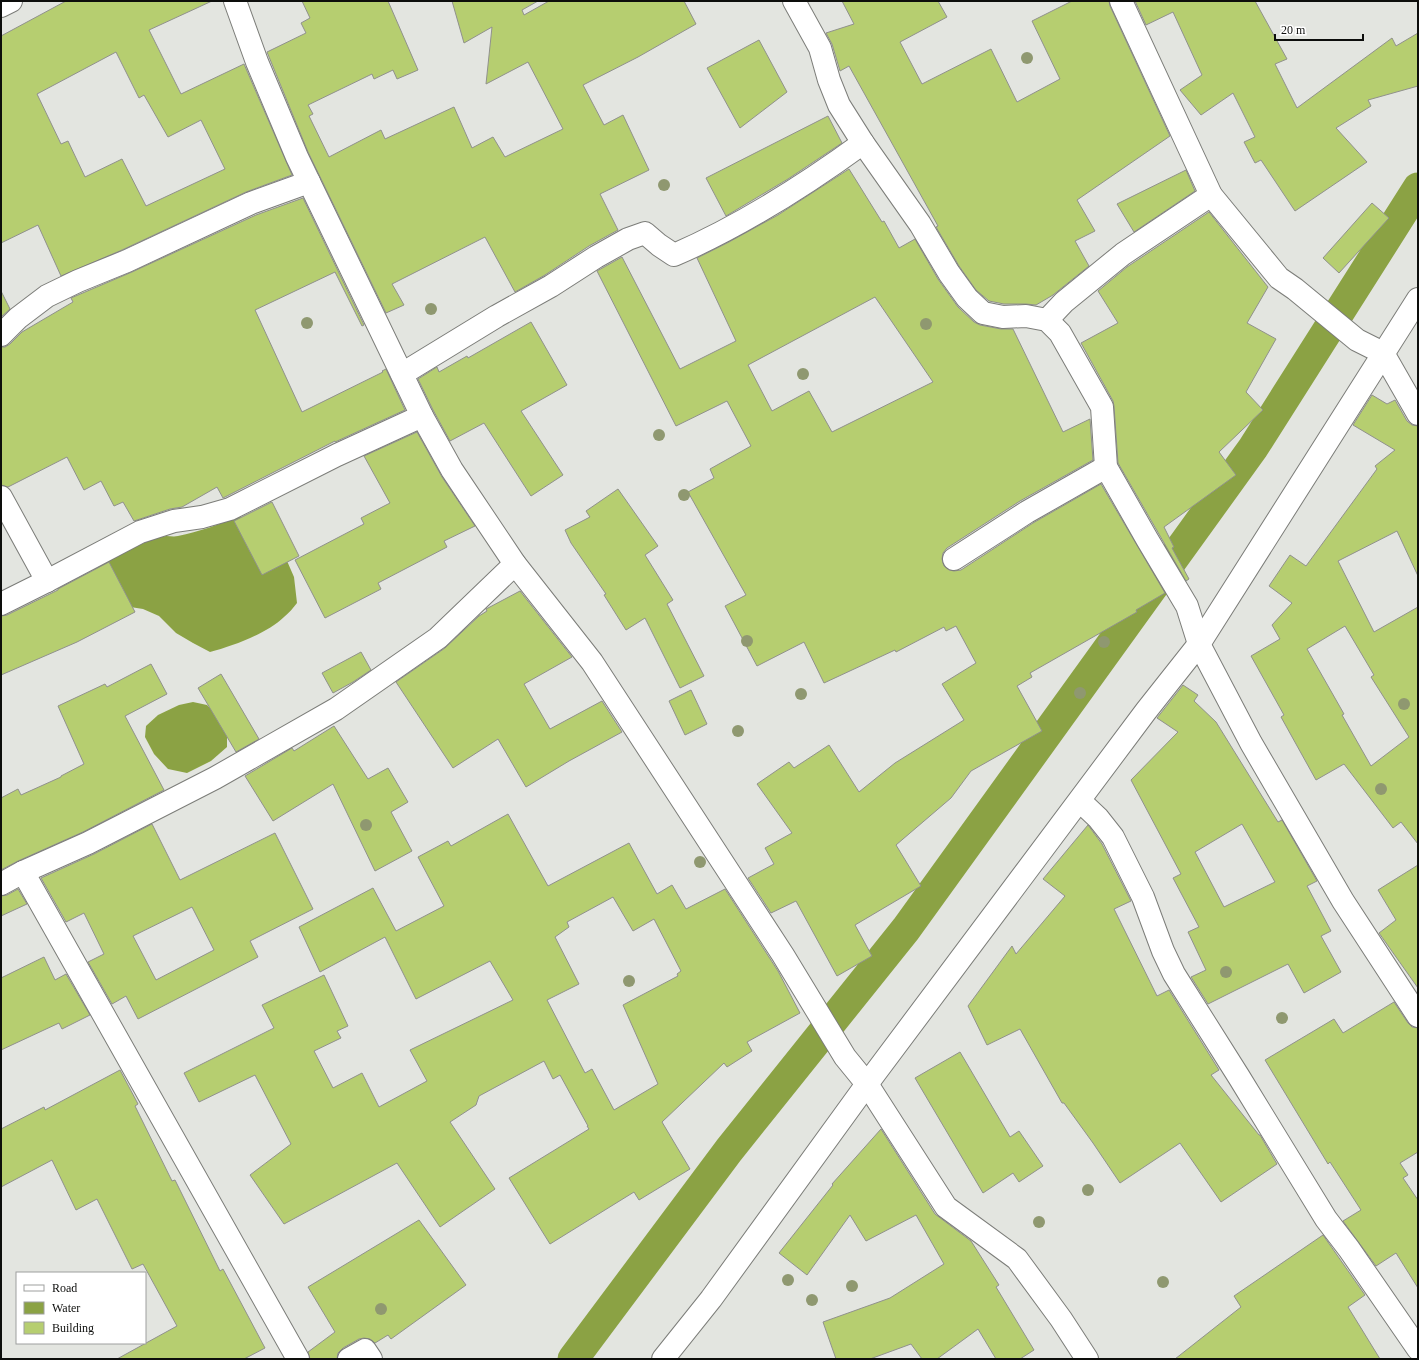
<svg xmlns="http://www.w3.org/2000/svg" width="1419" height="1360" viewBox="0 0 1419 1360" font-family="'Times New Roman',serif">
	<style>
		.water { fill: #8ba244 }
		.lines { fill: none; stroke-linecap: round; stroke-linejoin: round }
		.canal { stroke: #8ba244; stroke-width: 31 }
		.building { fill: #b6ce70; stroke: #90918c; fill-rule: evenodd }
		.minor-casing { stroke: #7c7d79; stroke-width: 24 }
		.minor { stroke: #fff; stroke-width: 22 }
		.tree { fill: #8f9870 }
	</style>
	<rect width="100%" height="100%" fill="#e3e5e0"/>
	<g class="water">
		<path d="M 239,517 L 258,520 L 284,554 L 294,577 L 297,603 C 293,608 289,613 284,617 C 266,634 233,646 210,652 L 193,643 L 176,633 L 159,616 L 143,609 L 124,606 L 94,570 C 114,557 142,541 166,536 C 170,536 174,537 178,536 C 199,532 219,524 239,517 Z"/>
		<polygon points="193,702 207,705 219,717 227,731 227,747 211,761 187,773 168,769 154,754 145,737 146,726 158,715 179,705"/>
	</g>
	<g class="lines">
		<polyline class="canal" points="573,1359 729,1150 906,929 1253,448 1418,188"/>
	</g>
	<g class="building">
		<path d="M 66,1 L 212,1 L 149,30 L 181,94 L 244,64 L 292,175 L 246,192 L 122,250 L 61,276 L 38,225 L 1,243 L 1,36 ZM 116,52 L 139,98 L 144,95 L 168,137 L 201,120 L 225,169 L 146,206 L 122,159 L 85,177 L 68,141 L 61,144 L 37,94 Z"/>
		<polygon points="302,1 388,1 418,70 397,79 393,70 374,79 372,74 308,105 313,114 309,116 329,157 381,130 385,139 454,107 472,148 493,137 505,157 563,129 528,62 486,84 492,27 464,43 452,1 538,1 522,10 524,15 549,1 684,1 696,24 638,57 583,85 604,125 623,115 649,170 600,194 618,230 589,246 545,275 515,292 485,237 392,284 404,305 386,313 308,152 267,52 306,33 301,23 310,18"/>
		<polygon points="842,1 938,1 947,17 900,42 922,84 991,49 1017,102 1060,79 1032,21 1072,1 1109,1 1110,6 1170,136 1077,200 1095,231 1075,241 1089,266 1053,295 1036,305 1026,304 1004,304 989,301 976,290 959,266 936,227 938,226 849,66 840,71 832,44 826,33 854,24"/>
		<polygon points="1135,1 1255,1 1287,59 1275,64 1297,108 1392,38 1396,46 1418,33 1418,86 1368,100 1371,106 1336,128 1367,162 1295,211 1261,160 1255,163 1244,142 1255,137 1233,93 1201,115 1180,90 1202,75 1173,12 1146,25"/>
		<polygon points="759,40 787,92 740,128 707,68"/>
		<polygon points="828,116 842,143 788,179 726,216 706,178"/>
		<path d="M 849,169 L 882,222 L 884,221 L 899,248 L 915,239 L 938,279 L 958,307 L 974,322 L 980,325 L 1001,329 L 1013,329 L 1063,432 L 1090,419 L 1093,460 L 1020,501 L 947,548 L 943,553 L 942,559 L 944,566 L 949,570 L 954,571 L 961,570 L 1033,523 L 1101,484 L 1165,593 L 1136,610 L 1137,612 L 1030,673 L 1032,677 L 1017,686 L 1042,731 L 971,771 L 951,798 L 896,845 L 921,886 L 855,925 L 872,956 L 837,976 L 796,901 L 771,913 L 748,878 L 774,864 L 765,848 L 792,833 L 757,784 L 789,762 L 794,768 L 829,745 L 859,792 L 895,763 L 964,720 L 942,684 L 976,663 L 956,626 L 946,631 L 944,627 L 896,652 L 895,650 L 824,683 L 804,642 L 757,666 L 725,606 L 746,595 L 688,492 L 714,478 L 710,469 L 751,446 L 727,401 L 676,426 L 597,271 L 622,257 L 680,369 L 736,341 L 697,258 L 729,242 L 778,215 ZM 875,297 L 933,382 L 832,432 L 809,391 L 772,411 L 748,365 Z"/>
		<polygon points="1186,170 1195,191 1134,232 1117,204"/>
		<polygon points="303,198 364,325 362,326 335,272 255,310 302,412 383,372 382,371 386,369 405,410 335,442 335,441 225,497 223,498 217,487 182,507 170,509 134,521 123,502 114,506 101,481 84,490 67,457 8,487 1,485 1,347 5,347 10,344 22,332 73,302 71,298 132,272 256,215"/>
		<polygon points="1372,203 1389,218 1339,273 1323,258"/>
		<polygon points="1209,212 1268,287 1247,323 1276,339 1246,392 1263,410 1219,452 1236,475 1164,527 1174,547 1172,548 1189,579 1186,581 1118,463 1114,406 1113,401 1081,343 1118,323 1098,291 1127,267"/>
		<polygon points="1,291 10,309 1,317"/>
		<polygon points="531,322 567,385 521,411 563,475 531,496 484,423 450,441 433,410 418,379 437,367 439,372 467,356 468,358"/>
		<path d="M 1372,395 L 1387,404 L 1395,400 L 1407,421 L 1412,425 L 1418,426 L 1418,576 L 1397,531 L 1338,561 L 1374,632 L 1418,607 L 1418,844 L 1401,822 L 1393,828 L 1344,764 L 1316,780 L 1281,717 L 1284,715 L 1251,656 L 1280,639 L 1272,625 L 1292,603 L 1269,586 L 1290,555 L 1306,566 L 1377,469 L 1375,466 L 1395,450 L 1353,425 ZM 1345,626 L 1374,675 L 1371,677 L 1409,737 L 1371,766 L 1342,715 L 1344,714 L 1307,649 Z"/>
		<polygon points="417,432 442,477 475,526 444,541 447,547 378,583 381,589 325,618 295,560 364,524 361,518 390,503 364,456"/>
		<polygon points="618,489 658,546 645,555 673,600 667,604 704,676 680,688 645,618 626,630 604,595 606,594 571,543 565,530 590,517 586,511"/>
		<polygon points="272,502 299,556 262,575 234,521"/>
		<polygon points="109,562 135,612 77,642 1,675 1,616 7,615 58,590 58,589"/>
		<polygon points="520,591 572,657 524,684 550,729 602,701 622,732 569,761 526,787 498,739 453,768 396,682 445,648 479,616 487,611 486,609 488,608"/>
		<polygon points="361,652 371,670 353,682 333,693 322,673"/>
		<polygon points="151,664 167,694 125,716 164,790 83,832 18,861 1,870 1,798 18,789 21,795 61,777 61,776 84,764 58,706 105,684 107,687"/>
		<polygon points="221,674 259,739 236,752 198,688"/>
		<path d="M 1183,685 L 1198,695 L 1194,701 L 1216,722 L 1278,822 L 1282,820 L 1317,881 L 1307,886 L 1331,931 L 1321,936 L 1341,972 L 1304,993 L 1288,964 L 1208,1004 L 1191,977 L 1206,970 L 1188,932 L 1199,927 L 1173,878 L 1181,874 L 1131,780 L 1178,732 L 1157,718 ZM 1242,824 L 1275,882 L 1224,907 L 1195,852 Z"/>
		<polygon points="691,690 707,724 685,735 669,701"/>
		<polygon points="334,726 368,779 388,768 408,802 391,812 412,851 375,871 333,784 273,821 245,776 292,748 294,751"/>
		<path d="M 508,814 L 548,886 L 629,843 L 657,894 L 672,885 L 686,909 L 725,889 L 778,971 L 800,1013 L 747,1042 L 752,1051 L 727,1067 L 724,1063 L 662,1122 L 690,1169 L 639,1200 L 634,1192 L 550,1244 L 509,1178 L 589,1129 L 587,1126 L 588,1126 L 560,1075 L 553,1079 L 544,1061 L 479,1096 L 476,1105 L 450,1122 L 495,1189 L 440,1227 L 397,1163 L 284,1224 L 250,1175 L 291,1144 L 255,1075 L 199,1102 L 184,1073 L 274,1028 L 262,1005 L 324,975 L 348,1026 L 337,1031 L 341,1038 L 314,1051 L 333,1088 L 362,1073 L 379,1107 L 427,1081 L 410,1050 L 513,1000 L 490,961 L 416,999 L 385,937 L 320,972 L 299,927 L 373,888 L 396,931 L 444,906 L 418,857 L 448,841 L 451,846 ZM 613,897 L 633,931 L 654,919 L 681,971 L 677,974 L 678,976 L 623,1005 L 658,1084 L 614,1110 L 592,1069 L 585,1073 L 547,1000 L 579,984 L 555,937 L 569,927 L 567,922 Z"/>
		<path d="M 152,824 L 180,880 L 275,833 L 313,909 L 250,941 L 258,957 L 138,1019 L 126,996 L 112,1004 L 88,962 L 104,954 L 84,913 L 66,922 L 41,878 L 94,854 ZM 192,907 L 214,950 L 156,980 L 133,936 Z"/>
		<polygon points="1088,825 1102,844 1131,901 1114,909 1157,996 1169,990 1219,1070 1211,1075 1259,1135 1260,1135 1277,1164 1221,1202 1180,1143 1120,1183 1093,1143 1064,1103 1062,1103 1020,1029 987,1045 968,1006 1012,946 1016,954 1065,896 1043,879"/>
		<polygon points="1418,865 1418,988 1379,933 1396,920 1378,890"/>
		<polygon points="18,889 27,904 1,916 1,896 7,895"/>
		<polygon points="44,957 55,980 66,974 90,1015 62,1029 59,1023 1,1050 1,978"/>
		<polygon points="1394,1002 1408,1023 1412,1027 1418,1028 1418,1152 1400,1163 1408,1175 1403,1178 1418,1200 1418,1288 1396,1253 1376,1266 1343,1221 1361,1210 1330,1162 1328,1164 1265,1060 1334,1019 1343,1033"/>
		<polygon points="960,1052 1010,1137 1019,1131 1043,1166 1019,1182 1013,1173 983,1193 915,1078"/>
		<polygon points="120,1070 138,1104 135,1106 172,1181 175,1180 220,1271 223,1269 265,1348 244,1359 117,1359 177,1326 143,1264 132,1269 97,1199 76,1210 52,1160 1,1187 1,1129 44,1107 45,1110"/>
		<polygon points="881,1129 935,1214 971,1241 999,1285 996,1287 1034,1350 1020,1359 996,1359 978,1329 937,1359 922,1359 911,1344 870,1359 836,1359 823,1322 890,1298 944,1264 916,1215 866,1241 850,1215 807,1275 779,1253 833,1185 832,1184"/>
		<polygon points="419,1220 466,1285 391,1339 388,1335 375,1343 370,1339 364,1338 359,1339 343,1348 338,1353 337,1359 310,1359 308,1352 335,1332 308,1287"/>
		<polygon points="1323,1235 1365,1295 1348,1307 1380,1359 1175,1359 1241,1307 1234,1296"/>
	</g>
	<g class="lines">
		<g class="minor-casing">
			<g id="minor">
				<polyline points="235,1 257,62 297,157 422,416 452,470 515,564 592,662 783,955 845,1057 867,1084 946,1207 1017,1259 1061,1319 1087,1359"/>
				<polyline points="794,1 820,48 829,80 839,105 863,143 920,224 949,273 967,298 983,313 1003,317 1026,316 1047,320 1060,333 1102,407 1106,467 1147,539 1187,606 1199,644 1251,743 1343,901 1418,1016"/>
				<polyline points="1121,1 1211,195 1279,278 1295,289 1357,340 1383,353 1418,414"/>
				<polyline points="1,6 11,1"/>
				<polyline points="1047,320 1064,302 1123,254 1211,195"/>
				<polyline points="1,335 18,318 47,296 78,281 127,261 251,203 309,182"/>
				<path d="M 402,374 L 497,316 L 551,286 L 596,257 L 628,239 L 645,233 L 659,245 L 674,255 C 741,226 804,186 863,143"/>
				<polyline points="1,497 47,581"/>
				<polyline points="954,559 1027,512 1106,467"/>
				<polyline points="1,604 47,581 140,532 174,521 202,517 230,509 337,455 422,416"/>
				<polyline points="1080,801 1098,818 1113,837 1143,897 1163,951 1174,974 1239,1077 1326,1219 1349,1249 1418,1349"/>
				<polyline points="23,872 298,1359"/>
				<polyline points="1,884 23,872 88,843 215,778 336,709 438,638 515,564"/>
				<polyline points="349,1359 365,1350 371,1359"/>
				<polyline points="663,1359 711,1299 867,1084 1146,711 1199,644 1418,299"/>
			</g>
		</g>
		<use href="#minor" class="minor"/>
	</g>
	<g class="tree">
		<circle cx="1027" cy="58" r="6"/>
		<circle cx="664" cy="185" r="6"/>
		<circle cx="431" cy="309" r="6"/>
		<circle cx="307" cy="323" r="6"/>
		<circle cx="926" cy="324" r="6"/>
		<circle cx="803" cy="374" r="6"/>
		<circle cx="659" cy="435" r="6"/>
		<circle cx="684" cy="495" r="6"/>
		<circle cx="747" cy="641" r="6"/>
		<circle cx="1104" cy="642" r="6"/>
		<circle cx="1080" cy="693" r="6"/>
		<circle cx="801" cy="694" r="6"/>
		<circle cx="1404" cy="704" r="6"/>
		<circle cx="738" cy="731" r="6"/>
		<circle cx="1381" cy="789" r="6"/>
		<circle cx="366" cy="825" r="6"/>
		<circle cx="700" cy="862" r="6"/>
		<circle cx="1226" cy="972" r="6"/>
		<circle cx="629" cy="981" r="6"/>
		<circle cx="1282" cy="1018" r="6"/>
		<circle cx="1088" cy="1190" r="6"/>
		<circle cx="1039" cy="1222" r="6"/>
		<circle cx="788" cy="1280" r="6"/>
		<circle cx="1163" cy="1282" r="6"/>
		<circle cx="852" cy="1286" r="6"/>
		<circle cx="812" cy="1300" r="6"/>
		<circle cx="381" cy="1309" r="6"/>
	</g>
	<rect width="1419" height="1360" fill="none" stroke="#0d0e0c" stroke-width="4"/>
	<rect x="16" y="1272" width="130" height="72" fill="#ffffff" stroke="#9e9f9e"/>
	<rect x="24" y="1285" width="20" height="6" fill="#ffffff" stroke="#9e9f9e"/>
	<text x="52" y="1292" font-size="12" fill="#0d0e0c">Road</text>
	<rect x="24" y="1302" width="20" height="12" fill="#8ba244" stroke="#9e9f9e"/>
	<text x="52" y="1312" font-size="12" fill="#0d0e0c">Water</text>
	<rect x="24" y="1322" width="20" height="12" fill="#b6ce70" stroke="#9e9f9e"/>
	<text x="52" y="1332" font-size="12" fill="#0d0e0c">Building</text>
	<path d="M1275 34v6h88v-6" fill="none" stroke="#0d0e0c" stroke-width="2"/>
	<text x="1281" y="34" font-size="12" fill="#0d0e0c" stroke="#ffffff" stroke-width="3" paint-order="stroke">20 m</text>
</svg>
